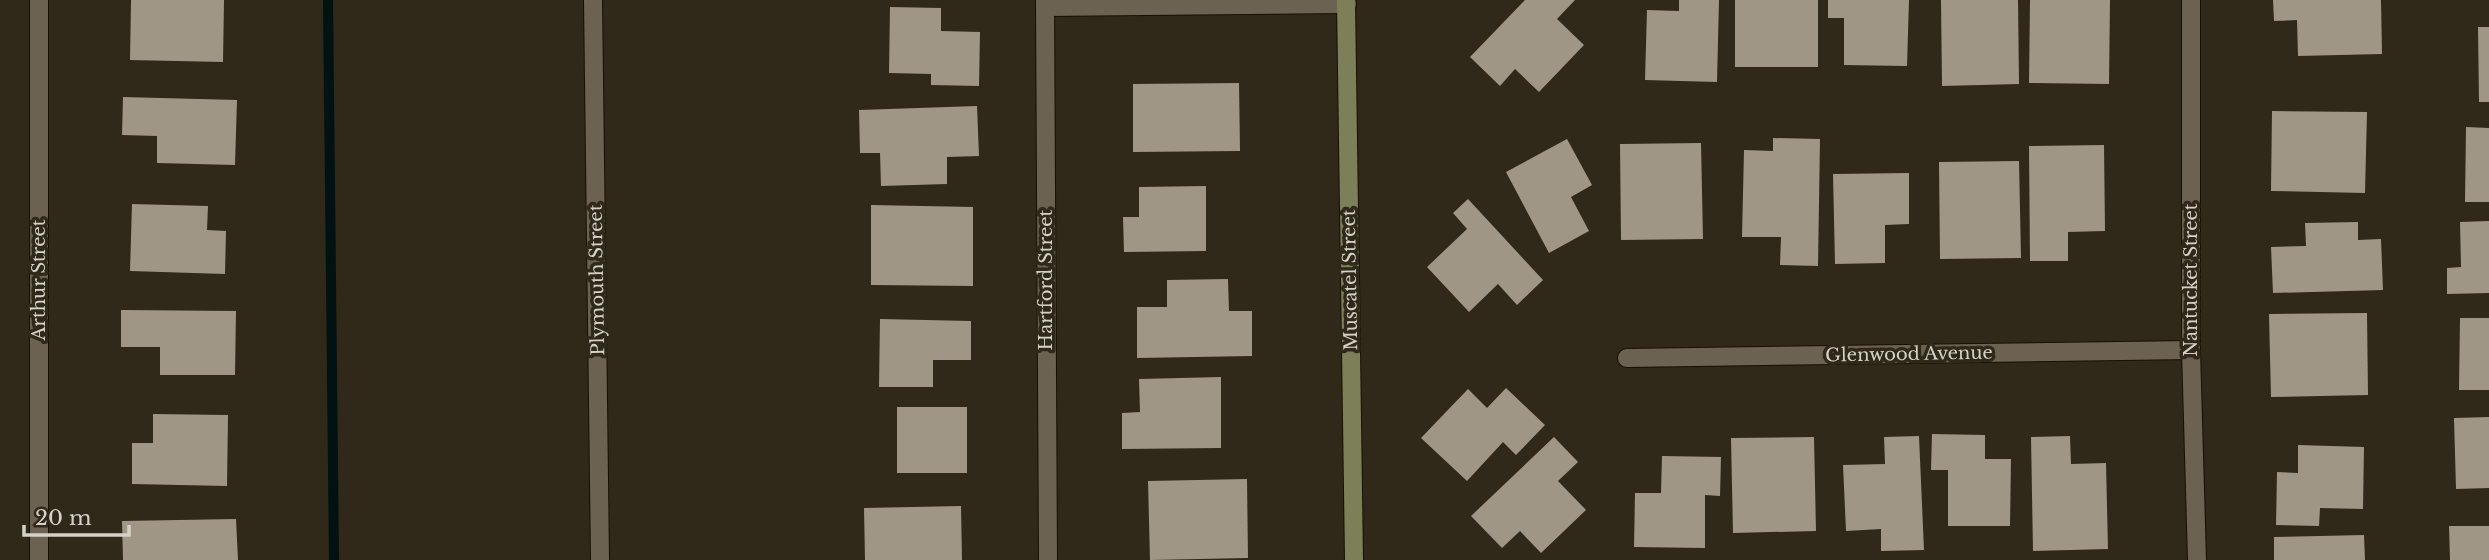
<svg xmlns="http://www.w3.org/2000/svg" width="2489" height="560" viewBox="0 0 2489 560" font-family="'Libre Baskerville',serif">
	<style>
		.lines { fill: none; stroke-linecap: round; stroke-linejoin: round }
		.stream { stroke: #001212; stroke-width: 10 }
		.building { fill: #a09685 }
		.street-casing { stroke: #181004; stroke-width: 20 }
		.secondary-casing { stroke: #181004; stroke-width: 20 }
		.street { stroke: #6c6252; stroke-width: 18 }
		.secondary { stroke: #7d7f59; stroke-width: 18 }
		.labels { text-anchor: middle; dominant-baseline: central; stroke-width: 7; stroke-linejoin: round; paint-order: stroke }
		.street-label { font-size: 18px; fill: #d6d1c8; stroke: #302819 }
	</style>
	<rect width="100%" height="100%" fill="#302819"/>
	<g class="lines">
		<polyline class="stream" points="328,0 334,560"/>
	</g>
	<g class="building">
		<polygon points="131,0 224,0 223,62 130,60"/>
		<polygon points="1525,0 1575,0 1557,19 1584,45 1539,92 1515,69 1500,86 1470,57"/>
		<polygon points="1679,0 1719,0 1717,82 1645,80 1647,10 1679,11"/>
		<rect x="1735" y="0" width="83" height="67"/>
		<polygon points="1828,0 1909,0 1907,66 1844,65 1844,18 1828,18"/>
		<polygon points="1941,0 2018,0 2019,84 1942,86"/>
		<polygon points="2030,0 2110,0 2109,84 2029,83"/>
		<polygon points="2273,0 2381,0 2382,54 2298,56 2297,20 2274,21"/>
		<polygon points="890,7 941,8 941,31 980,32 979,86 931,85 931,74 889,73"/>
		<polygon points="2478,27 2489,27 2489,102 2479,102"/>
		<polygon points="1239,83 1240,151 1133,152 1133,84"/>
		<polygon points="123,97 237,100 235,165 157,163 157,136 122,135"/>
		<polygon points="977,106 979,156 947,157 947,184 881,186 880,153 860,153 859,110"/>
		<polygon points="2272,111 2367,112 2365,193 2271,191"/>
		<polygon points="2466,127 2489,128 2489,202 2465,202"/>
		<polygon points="1773,138 1820,139 1818,266 1780,265 1781,237 1742,237 1744,150 1773,151"/>
		<polygon points="1567,139 1592,185 1571,197 1589,231 1549,253 1506,172"/>
		<polygon points="1701,143 1703,239 1621,240 1620,144"/>
		<polygon points="2104,145 2105,231 2068,232 2068,261 2030,261 2029,146"/>
		<polygon points="2019,161 2021,258 1940,259 1939,162"/>
		<polygon points="1909,173 1909,224 1885,225 1885,263 1835,264 1833,174"/>
		<polygon points="1206,186 1206,251 1124,252 1123,217 1139,217 1139,187"/>
		<polygon points="1468,199 1543,280 1517,305 1498,284 1469,312 1427,267 1467,229 1453,213"/>
		<polygon points="132,204 208,206 207,230 226,231 225,274 130,271"/>
		<polygon points="871,205 973,207 973,286 871,285"/>
		<polygon points="2489,221 2489,293 2447,294 2447,268 2461,267 2460,222"/>
		<polygon points="2358,222 2358,240 2381,239 2383,290 2273,293 2271,247 2306,246 2305,223"/>
		<polygon points="1228,279 1229,311 1252,311 1252,356 1137,358 1137,307 1167,307 1167,280"/>
		<polygon points="121,310 236,311 235,375 160,375 160,347 121,347"/>
		<polygon points="2367,313 2368,395 2271,397 2269,314"/>
		<polygon points="2460,318 2489,318 2489,390 2459,390"/>
		<polygon points="880,319 971,321 971,360 933,360 933,387 879,387"/>
		<polygon points="1221,377 1221,448 1122,449 1122,413 1140,412 1139,379"/>
		<polygon points="1506,388 1545,425 1516,455 1503,442 1467,481 1421,438 1468,389 1487,408"/>
		<rect x="897" y="407" width="70" height="66"/>
		<polygon points="153,414 228,415 227,486 132,484 132,443 153,443"/>
		<polygon points="2489,417 2489,488 2456,489 2454,418"/>
		<polygon points="1932,434 1985,435 1985,459 2011,459 2010,526 1948,526 1948,470 1931,470"/>
		<polygon points="1919,436 1924,550 1881,551 1881,529 1846,531 1843,465 1885,464 1884,437"/>
		<polygon points="2070,436 2071,464 2106,463 2108,549 2033,551 2031,437"/>
		<polygon points="1554,437 1578,462 1558,481 1586,510 1541,553 1520,531 1502,548 1471,516"/>
		<polygon points="1814,437 1816,531 1733,533 1731,438"/>
		<polygon points="2298,445 2364,447 2363,509 2320,508 2319,526 2276,525 2277,472 2298,473"/>
		<polygon points="1662,456 1721,457 1720,496 1705,495 1705,548 1634,547 1635,493 1661,493"/>
		<polygon points="1247,479 1248,558 1150,560 1148,481"/>
		<polygon points="961,506 962,560 865,560 864,508"/>
		<polygon points="236,519 238,560 123,560 122,521"/>
		<polygon points="2449,526 2489,526 2489,560 2450,560"/>
		<polygon points="2364,535 2365,560 2274,560 2274,537"/>
	</g>
	<g class="lines">
		<g class="street-casing">
			<g id="street">
				<polyline points="39,0 39,560"/>
				<polyline points="593,0 600,560"/>
				<polyline points="1045,0 1048,560"/>
				<polyline points="2191,0 2191,350 2197,560"/>
				<polyline points="1045,7 1347,4"/>
				<polyline points="1627,358 2191,350"/>
			</g>
		</g>
		<g class="secondary-casing">
			<polyline id="secondary" points="1346,0 1354,560"/>
		</g>
		<use href="#street" class="street"/>
		<use href="#secondary" class="secondary"/>
	</g>
	<g class="labels">
		<g class="street-label">
			<text transform="translate(39 280) rotate(-90)">Arthur Street</text>
			<text transform="translate(597 280) rotate(-91)">Plymouth Street</text>
			<text transform="translate(1046 280) rotate(-90)">Hartford Street</text>
			<text transform="translate(1350 280) rotate(-91)">Muscatel Street</text>
			<text transform="translate(2191 280) rotate(-90)">Nantucket Street</text>
			<text transform="translate(1909 354) rotate(-1)">Glenwood Avenue</text>
		</g>
	</g>
	<path d="M24 525v10h105v-10" fill="none" stroke="#d6d1c8" stroke-width="3.5"/>
	<text x="35" y="525" font-size="21" fill="#d6d1c8" stroke="#302819" stroke-width="5" paint-order="stroke">20 m</text>
</svg>
